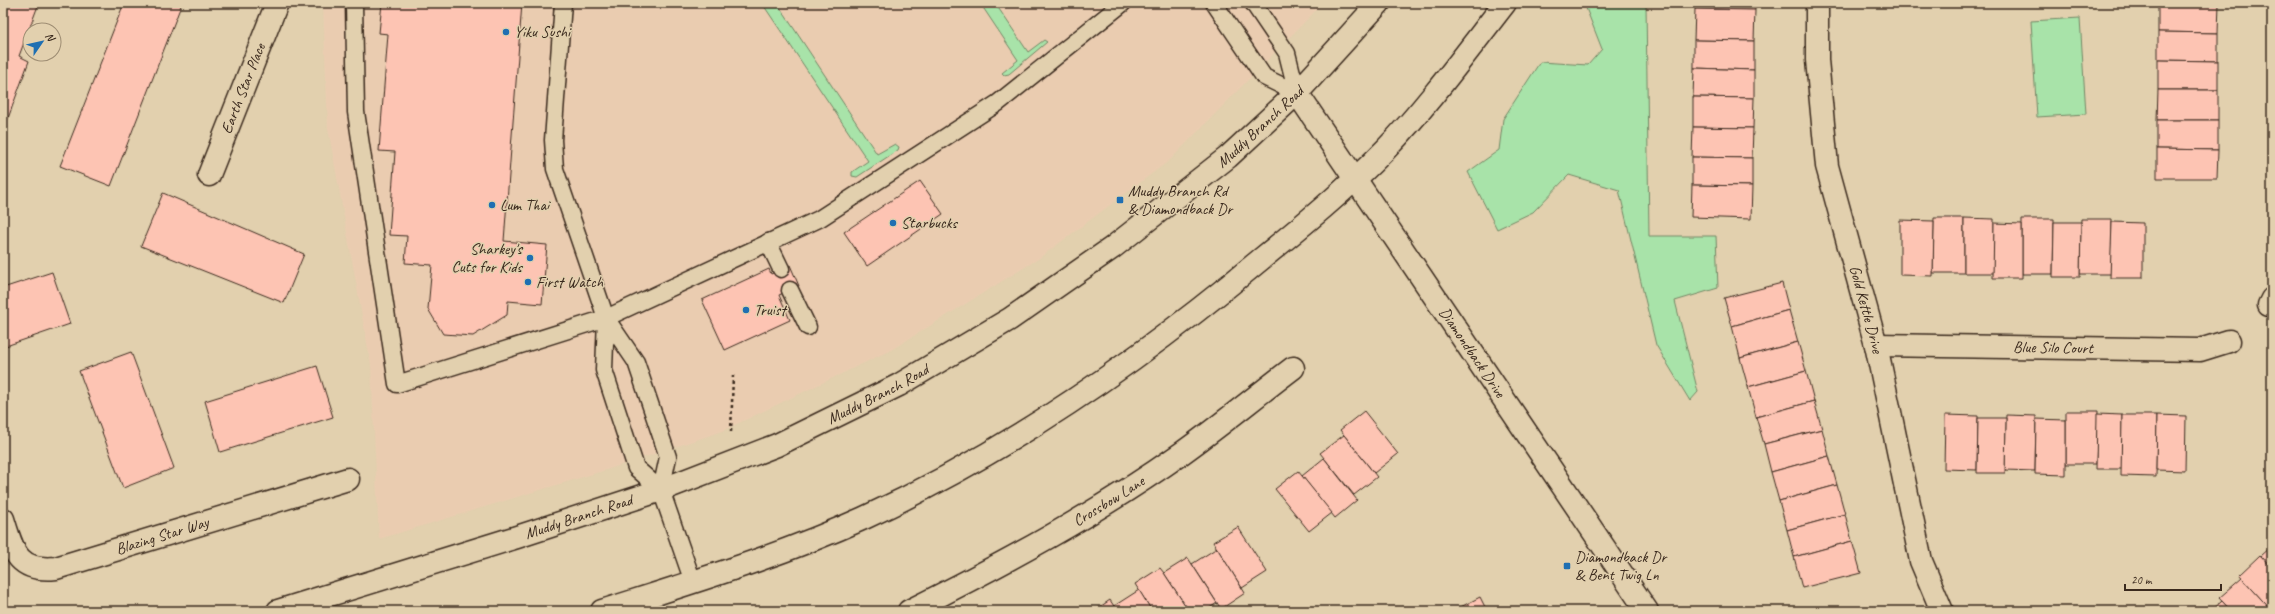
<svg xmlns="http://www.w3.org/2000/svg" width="2275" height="614" viewBox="0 0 2275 614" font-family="Caveat,sans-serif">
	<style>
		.built { fill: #eaccb0 }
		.green { fill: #a8e3a9; stroke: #728664 }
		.building { fill: #fdc4b3; stroke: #3b2a1e }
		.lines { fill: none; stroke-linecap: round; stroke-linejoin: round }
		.lane-casing { stroke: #3b2a1e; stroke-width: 19 }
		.street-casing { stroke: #3b2a1e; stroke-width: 25 }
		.secondary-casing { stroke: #3b2a1e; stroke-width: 25 }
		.path { stroke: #3b2a1e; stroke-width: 2.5; stroke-dasharray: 3 3; stroke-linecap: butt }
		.lane { stroke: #e2d0ae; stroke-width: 16 }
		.street { stroke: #e2d0ae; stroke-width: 22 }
		.secondary { stroke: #e2d0ae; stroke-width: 22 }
		.poi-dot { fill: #1f6fb2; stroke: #e2d0ae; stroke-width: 1.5 }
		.labels { text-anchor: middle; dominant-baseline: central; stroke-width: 3; stroke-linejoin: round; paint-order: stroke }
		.poi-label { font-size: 16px; fill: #3b2a1e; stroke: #e2d0ae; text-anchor: start }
		.street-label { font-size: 16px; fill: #3b2a1e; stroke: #e2d0ae }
	</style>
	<rect width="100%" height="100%" fill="#e2d0ae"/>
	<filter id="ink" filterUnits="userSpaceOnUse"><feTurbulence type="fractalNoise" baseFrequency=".025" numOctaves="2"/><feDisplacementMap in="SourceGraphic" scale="8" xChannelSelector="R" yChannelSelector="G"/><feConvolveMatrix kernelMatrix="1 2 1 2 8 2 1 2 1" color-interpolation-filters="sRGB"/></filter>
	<g filter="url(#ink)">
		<polygon class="built" points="323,3 1323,3 1170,160 1038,259 891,350 720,432 606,470 379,539 371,365 328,128"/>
		<g class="green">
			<polygon points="762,3 777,3 877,154 895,144 899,147 898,150 857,177 852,176 852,172 868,161"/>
			<polygon points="980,3 995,3 1028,52 1044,40 1047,42 1009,74 1004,75 1002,73 1018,60"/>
			<polygon points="1584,3 1646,3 1649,236 1716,236 1718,288 1675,301 1698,392 1690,401 1656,345 1619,190 1569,175 1533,212 1497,229 1468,172 1499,150 1503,119 1540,62 1588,65 1602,49"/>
			<polygon points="2080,18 2086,114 2037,117 2031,21"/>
		</g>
		<g class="building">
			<polygon points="3,3 39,3 19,56 29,61 7,121 3,120"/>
			<polygon points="124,3 182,3 111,186 60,166"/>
			<polygon points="382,3 522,3 504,241 547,245 542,304 508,301 507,315 473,336 443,334 428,309 432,265 405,263 407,236 389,235 395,152 379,151 388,34 379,33"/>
			<polygon points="1695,3 1755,3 1755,10 1695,9"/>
			<polygon points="2158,3 2219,3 2218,33 2158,32"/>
			<polygon points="1695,9 1755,10 1754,41 1694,40"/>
			<polygon points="2158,32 2218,33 2218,61 2158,60"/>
			<polygon points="1694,40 1754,41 1754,70 1694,68"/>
			<polygon points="2158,60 2218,61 2218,90 2158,90"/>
			<polygon points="1694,68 1754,70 1754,98 1693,97"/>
			<polygon points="2158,90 2218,90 2218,120 2157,120"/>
			<polygon points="1693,97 1754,98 1753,128 1693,127"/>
			<polygon points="2157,120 2218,120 2218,150 2157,149"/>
			<polygon points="1693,127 1753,128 1752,158 1692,157"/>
			<polygon points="2157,149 2218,150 2217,178 2157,178"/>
			<polygon points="1692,157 1752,158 1752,186 1692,185"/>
			<polygon points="920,181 943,214 867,266 844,232"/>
			<polygon points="1692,185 1752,186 1751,219 1691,217"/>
			<polygon points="163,193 304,254 284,303 141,246"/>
			<polygon points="1934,218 1964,218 1964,273 1933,273"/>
			<polygon points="1964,218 1994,219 1994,273 1964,273"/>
			<polygon points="2022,219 2054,219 2053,274 2022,274"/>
			<polygon points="2081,219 2112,219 2111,274 2080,274"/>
			<polygon points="1900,220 1934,221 1933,276 1900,275"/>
			<polygon points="2054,222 2081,222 2080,277 2053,277"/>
			<polygon points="2112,222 2143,223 2143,278 2110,278"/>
			<polygon points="1994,223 2022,224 2022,278 1993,278"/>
			<polygon points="790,265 799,286 779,295 790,320 725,350 702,300 769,269 771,274"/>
			<polygon points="52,272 70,324 3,347 3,288"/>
			<polygon points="1782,283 1789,310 1732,326 1724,298"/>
			<polygon points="1789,310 1798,342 1740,358 1732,326"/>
			<polygon points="1798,342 1806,371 1748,387 1740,358"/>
			<polygon points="131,352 174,468 123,488 79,371"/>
			<polygon points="317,366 333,417 220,452 205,401"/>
			<polygon points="1806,371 1814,401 1756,417 1748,387"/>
			<polygon points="1814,401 1822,429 1764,444 1756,417"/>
			<polygon points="1364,411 1398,454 1374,473 1340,430"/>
			<polygon points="2066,411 2098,411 2096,464 2066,464"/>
			<polygon points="2097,414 2122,415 2122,469 2096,469"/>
			<polygon points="1945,415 1978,416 1977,470 1944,469"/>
			<polygon points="2006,415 2036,416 2035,471 2005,470"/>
			<polygon points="2122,415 2157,415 2156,477 2121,476"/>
			<polygon points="2157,415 2186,416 2185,471 2156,470"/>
			<polygon points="1978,418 2006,418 2005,473 1977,473"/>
			<polygon points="2036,419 2066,420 2066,475 2035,474"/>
			<polygon points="1822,429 1829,456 1771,472 1764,444"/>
			<polygon points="1344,435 1377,477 1354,495 1320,453"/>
			<polygon points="1829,456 1837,485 1779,501 1771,472"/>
			<polygon points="1324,458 1357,500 1335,518 1302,476"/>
			<polygon points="1298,471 1332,513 1309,531 1275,489"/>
			<polygon points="1837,485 1845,514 1787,530 1779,501"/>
			<polygon points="1845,514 1852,541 1794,557 1787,530"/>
			<polygon points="1238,527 1267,572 1242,588 1213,542"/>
			<polygon points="1852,541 1861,573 1802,588 1794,557"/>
			<polygon points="2272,546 2272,568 2261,556"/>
			<polygon points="1217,548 1245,593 1221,609 1192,564"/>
			<polygon points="2260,555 2272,568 2272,611 2239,575"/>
			<polygon points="1188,558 1217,603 1205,611 1189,611 1164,573"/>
			<polygon points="1160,568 1164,573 1189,611 1152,611 1135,584"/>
			<polygon points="2242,578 2272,611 2231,611 2219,598"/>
			<polygon points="1139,590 1152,611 1117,611 1114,606"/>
			<polygon points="1480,597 1487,611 1453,611"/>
			<polygon points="1110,600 1117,611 1094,611"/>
			<polygon points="2222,601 2231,611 2211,611"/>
		</g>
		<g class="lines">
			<g class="lane-casing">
				<g id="lane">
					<polyline points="354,3 356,112 397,384 606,318 819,219 998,103 1123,3"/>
					<polyline points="563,3 553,140 555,169 606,318 636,362 668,457 661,490"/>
					<polyline points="1214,3 1264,77 1297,93"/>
					<polyline points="1253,3 1287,53 1297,93"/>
					<polyline points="768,242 781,269"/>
					<polyline points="790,290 808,327"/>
					<polyline points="606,318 604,370 636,468 661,490 693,582"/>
				</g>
			</g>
			<g class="street-casing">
				<g id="street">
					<path id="s1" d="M 1817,3 L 1817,60 L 1827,166 L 1876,345 L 1921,561 L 1942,611"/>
					<path id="s2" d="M 209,175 L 277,3"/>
					<polyline points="2269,305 2272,299"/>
					<path id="s3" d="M 1876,345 L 2200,350 L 2229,341"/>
					<path id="s4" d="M 3,519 C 13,551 17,572 56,568 L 348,479"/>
					<path id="s5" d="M 909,611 C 1003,564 1096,514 1182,453 C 1220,426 1256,396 1293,368"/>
				</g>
			</g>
			<g class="secondary-casing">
				<g id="secondary">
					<path id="s6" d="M 1297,93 L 1647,611"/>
					<path id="s7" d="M 278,611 L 517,537 L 661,490 L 777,445 L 899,385 L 1010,319 L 1112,248 L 1228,157 L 1297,93 L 1379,3"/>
					<path d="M 602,611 C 690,583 780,556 864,518 C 1008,452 1139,361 1260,260 C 1303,225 1346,190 1385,150 C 1429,104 1466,53 1505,3"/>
				</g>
			</g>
			<polyline class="path" points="731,432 733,375"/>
			<use href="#lane" class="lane"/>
			<use href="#street" class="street"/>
			<use href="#secondary" class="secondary"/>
		</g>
	</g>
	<g class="poi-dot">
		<circle cx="506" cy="32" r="4"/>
		<rect x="1116" y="196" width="8" height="8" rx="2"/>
		<circle cx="492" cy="205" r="4"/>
		<circle cx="893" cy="223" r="4"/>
		<circle cx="530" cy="258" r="4"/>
		<circle cx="528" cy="282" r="4"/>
		<circle cx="746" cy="310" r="4"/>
		<rect x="1563" y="562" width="8" height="8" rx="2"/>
	</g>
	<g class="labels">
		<g class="poi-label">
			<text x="514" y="32">Yiku Sushi</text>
			<text x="1128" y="191">Muddy Branch Rd<tspan x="1128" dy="18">&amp; Diamondback Dr</tspan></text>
			<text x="500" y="205">Lum Thai</text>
			<text x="901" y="223">Starbucks</text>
			<text x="522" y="249" text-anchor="end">Sharkey's<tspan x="522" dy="18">Cuts for Kids</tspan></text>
			<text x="536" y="282">First Watch</text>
			<text x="754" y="310">Truist</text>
			<text x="1575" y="557">Diamondback Dr<tspan x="1575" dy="18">&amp; Bent Twig Ln</tspan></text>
		</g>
		<g class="street-label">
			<text stroke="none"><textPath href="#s2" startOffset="93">Earth Star Place</textPath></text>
			<text stroke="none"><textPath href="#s7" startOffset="1107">Muddy Branch Road</textPath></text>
			<text stroke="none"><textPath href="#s1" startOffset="312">Gold Kettle Drive</textPath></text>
			<text stroke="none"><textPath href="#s3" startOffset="177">Blue Silo Court</textPath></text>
			<text stroke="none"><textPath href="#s6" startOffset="313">Diamondback Drive</textPath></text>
			<text stroke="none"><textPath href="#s7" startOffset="639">Muddy Branch Road</textPath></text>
			<text stroke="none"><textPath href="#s5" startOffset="228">Crossbow Lane</textPath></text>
			<text stroke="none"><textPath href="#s7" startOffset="315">Muddy Branch Road</textPath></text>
			<text stroke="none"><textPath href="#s4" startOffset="193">Blazing Star Way</textPath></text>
		</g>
	</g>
	<rect width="2275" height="614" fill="none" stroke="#e2d0ae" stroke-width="16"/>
	<rect x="8" y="8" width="2259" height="598" fill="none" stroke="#3b2a1e" stroke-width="1.5" filter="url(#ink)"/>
	<g transform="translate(42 42) rotate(56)"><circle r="19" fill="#e2d0ae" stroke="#9f8e74"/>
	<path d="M0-3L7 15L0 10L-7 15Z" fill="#1f6fb2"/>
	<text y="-6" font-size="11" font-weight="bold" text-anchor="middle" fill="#3b2a1e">N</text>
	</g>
	<path d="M2125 584v6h96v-6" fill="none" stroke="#3b2a1e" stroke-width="2"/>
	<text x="2131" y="584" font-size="12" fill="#3b2a1e" stroke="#e2d0ae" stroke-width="3" paint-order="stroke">20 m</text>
</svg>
